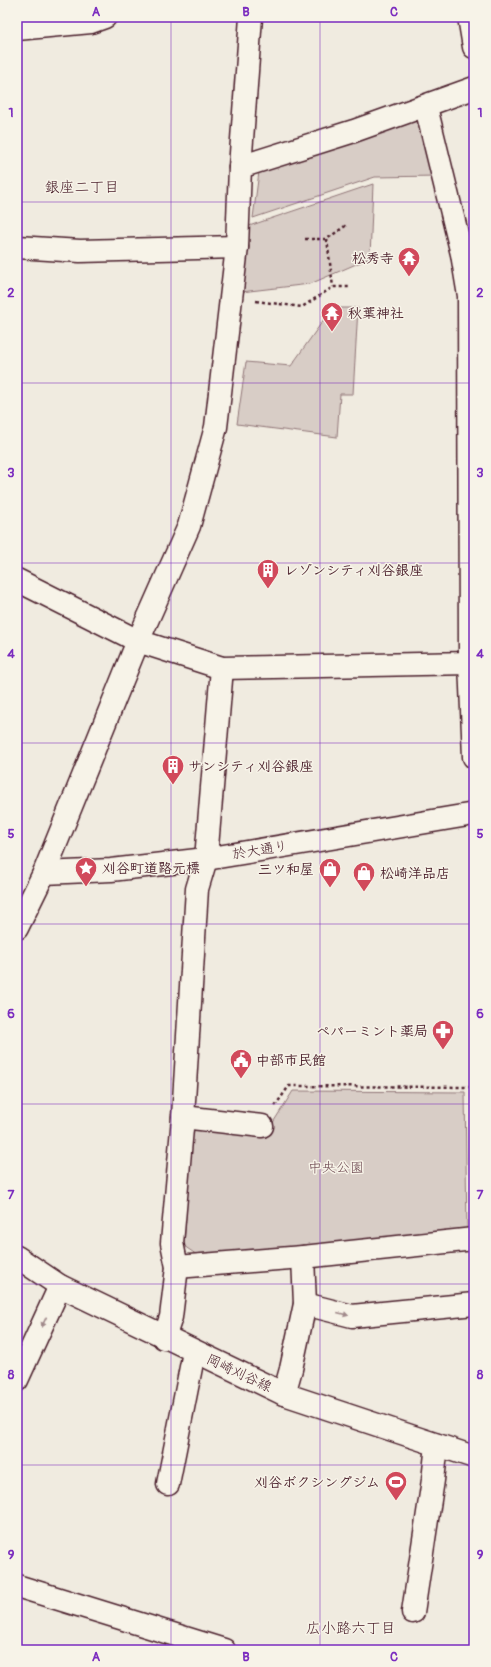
<svg xmlns="http://www.w3.org/2000/svg" width="491" height="1667" viewBox="0 0 491 1667" font-family="Pangolin,'Klee One',sans-serif">
	<style>
		.green { fill: #d8cdc6; stroke: #917678 }
		.lines { fill: none; stroke-linecap: round; stroke-linejoin: round }
		.minor-casing { stroke: #4a1f2b; stroke-width: 25 }
		.major-casing { stroke: #4a1f2b; stroke-width: 25 }
		.path { stroke: #4a1f2b; stroke-width: 2.5; stroke-dasharray: 3 3; stroke-linecap: butt }
		.minor { stroke: #f7f3e8; stroke-width: 22 }
		.major { stroke: #f7f3e8; stroke-width: 22 }
		.oneway { fill: #a0898a }
		.grid { fill: none; stroke: #7b2cbf; stroke-width: 1; stroke-opacity: 0.55 }
		.labels { text-anchor: middle; dominant-baseline: central; stroke-width: 3; stroke-linejoin: round; paint-order: stroke }
		.poi-label { font-size: 14px; font-weight: bold; fill: #4a1f2b; stroke: #f7f3e8; text-anchor: start }
		.street-label { font-size: 14px; fill: #4a1f2b; stroke: #f7f3e8 }
		.park-label { font-size: 14px; fill: #6e4a52; stroke: #f7f3e8 }
		.neighbourhood-label { font-size: 15px; fill: #4a1f2b; stroke: #f7f3e8 }
		.neatline { fill: none; stroke: #7b2cbf; stroke-width: 1.5 }
		.grid-label { font-size: 13px; text-anchor: middle; font-weight: bold; fill: #7b2cbf }
	</style>
	<rect width="100%" height="100%" fill="#f0ebe0"/>
	<filter id="ink" filterUnits="userSpaceOnUse"><feTurbulence type="fractalNoise" baseFrequency=".025" numOctaves="2"/><feDisplacementMap in="SourceGraphic" scale="8" xChannelSelector="R" yChannelSelector="G"/><feConvolveMatrix kernelMatrix="1 2 1 2 8 2 1 2 1" color-interpolation-filters="sRGB"/></filter>
	<g filter="url(#ink)">
		<g class="green">
			<polygon points="423,118 437,176 375,177 253,218 259,172"/>
			<polygon points="373,184 370,258 310,284 241,292 246,227"/>
			<polygon points="332,308 358,308 353,394 340,394 337,437 237,424 246,362 291,366"/>
			<polygon points="293,1091 465,1092 467,1231 200,1257 184,1246 192,1129 267,1132"/>
		</g>
		<g class="lines">
			<g class="minor-casing">
				<g id="minor">
					<polyline points="469,17 474,47"/>
					<polyline points="17,29 91,22 105,17"/>
					<polyline points="426,107 462,254 469,296 470,663 474,757"/>
					<polyline points="240,167 354,131 474,88"/>
					<polyline points="17,247 80,251 237,247"/>
					<polyline points="17,580 138,641 222,668 470,663"/>
					<polyline points="44,873 111,870 206,859 474,814"/>
					<polyline points="17,928 44,873 138,641 189,526 216,427 237,247 240,167 251,17"/>
					<polyline points="183,1117 262,1126"/>
					<polyline points="177,1267 303,1257 474,1239"/>
					<polyline points="305,1304 352,1316 474,1304"/>
					<polyline points="164,1338 171,1317 177,1267 172,1243 183,1117 197,889 206,859 222,668"/>
					<polyline points="17,1380 60,1286"/>
					<polyline points="284,1394 291,1369 305,1304 303,1257"/>
					<polyline points="168,1484 194,1352"/>
					<polyline points="17,1586 224,1650"/>
					<polyline points="413,1612 433,1480 437,1445"/>
				</g>
			</g>
			<g class="major-casing">
				<polyline id="major" points="17,1257 60,1286 284,1394 474,1457"/>
			</g>
			<g class="path">
				<polyline points="305,239 327,239 348,224"/>
				<polyline points="327,239 333,287"/>
				<polyline points="256,301 302,307 333,287 349,287"/>
				<polyline points="275,1106 289,1086 474,1087"/>
			</g>
			<use href="#minor" class="minor"/>
			<use href="#major" class="major"/>
		</g>
		<defs><path id="oneway-solid" d="M-6-.8H1V-3.2L6.5 0L1 3.2V.8H-6Z"/></defs>
		<g class="oneway">
			<use href="#oneway-solid" transform="translate(343 1314) rotate(15)"/>
			<use href="#oneway-solid" transform="translate(44 1322) rotate(115)"/>
		</g>
	</g>
	<path class="grid" d="M 171,17 L 171,1650M 320,17 L 320,1650M 17,202 L 474,202M 17,383 L 474,383M 17,563 L 474,563M 17,743 L 474,743M 17,924 L 474,924M 17,1104 L 474,1104M 17,1284 L 474,1284M 17,1465 L 474,1465"/>
	<defs>
		<g id="temple-pin" transform="scale(1.15)"><path d="M0 17L-7.5 6A9.5 9.5 0 1 1 7.5 6Z" fill="#d1495b" stroke="#f7f3e8"/><path d="M0-6L5-2H3V0L6.5 2.5H4V6H1.5V3h-3V6H-4V2.5H-6.5L-3 0V-2H-5Z" fill="#fff"/></g>
		<g id="building-pin" transform="scale(1.15)"><path d="M0 17L-7.5 6A9.5 9.5 0 1 1 7.5 6Z" fill="#d1495b" stroke="#f7f3e8"/><path d="M-4-6H4V6H1V3H-1V6H-4ZM-2.5-4.3h1.7v1.8h-1.7ZM.8-4.3h1.7v1.8H.8ZM-2.5-1h1.7V.8h-1.7ZM.8-1h1.7V.8H.8Z" fill="#fff"/></g>
		<g id="sight-pin" transform="scale(1.15)"><path d="M0 17L-7.5 6A9.5 9.5 0 1 1 7.5 6Z" fill="#d1495b" stroke="#f7f3e8"/><path d="M0-6L1.8-2.2L6-1.7L2.9 1.2L3.7 5.4L0 3.3L-3.7 5.4L-2.9 1.2L-6-1.7L-1.8-2.2Z" fill="#fff"/></g>
		<g id="shop-pin" transform="scale(1.15)"><path d="M0 17L-7.5 6A9.5 9.5 0 1 1 7.5 6Z" fill="#d1495b" stroke="#f7f3e8"/><path d="M-5-2.5h2.3a2.7 3.5 0 0 1 5.4 0H5L5.5 6h-11ZM-1.5-2.5h3a1.5 2.3 0 0 0-3 0Z" fill="#fff"/></g>
		<g id="pharmacy-pin" transform="scale(1.15)"><path d="M0 17L-7.5 6A9.5 9.5 0 1 1 7.5 6Z" fill="#d1495b" stroke="#f7f3e8"/><path d="M-2-6h4v4h4v4h-4v4h-4v-4h-4v-4h4Z" fill="#fff"/></g>
		<g id="civic-pin" transform="scale(1.15)"><path d="M0 17L-7.5 6A9.5 9.5 0 1 1 7.5 6Z" fill="#d1495b" stroke="#f7f3e8"/><path d="M-.6-6.5H3V-4.5H.6V-3L4-1V1h2V6H-6V1h2V-1L-.6-3ZM-1.2 2.5V6h2.4V2.5Z" fill="#fff"/></g>
		<g id="stadium-pin" transform="scale(1.15)"><path d="M0 17L-7.5 6A9.5 9.5 0 1 1 7.5 6Z" fill="#d1495b" stroke="#f7f3e8"/><path d="M0-5a6.5 5 0 1 0 0 10a6.5 5 0 1 0 0-10ZM-3.5-1.8h7v3.6h-7Z" fill="#fff"/></g>
	</defs>
	<g fill-rule="evenodd">
		<use href="#temple-pin" x="409" y="258"/>
		<use href="#temple-pin" x="332" y="313"/>
		<use href="#building-pin" x="268" y="570"/>
		<use href="#building-pin" x="173" y="766"/>
		<use href="#sight-pin" x="86" y="868"/>
		<use href="#shop-pin" x="330" y="869"/>
		<use href="#shop-pin" x="364" y="873"/>
		<use href="#pharmacy-pin" x="443" y="1031"/>
		<use href="#civic-pin" x="241" y="1060"/>
		<use href="#stadium-pin" x="396" y="1482"/>
	</g>
	<g class="labels">
		<g class="poi-label">
			<text x="394" y="258" text-anchor="end">松秀寺</text>
			<text x="348" y="313">秋葉神社</text>
			<text x="284" y="570">レゾンシティ刈谷銀座</text>
			<text x="188" y="766">サンシティ刈谷銀座</text>
			<text x="102" y="868">刈谷町道路元標</text>
			<text x="314" y="869" text-anchor="end">三ツ和屋</text>
			<text x="380" y="873">松崎洋品店</text>
			<text x="428" y="1031" text-anchor="end">ペパーミント薬局</text>
			<text x="256" y="1060">中部市民館</text>
			<text x="380" y="1482" text-anchor="end">刈谷ボクシングジム</text>
		</g>
		<g class="street-label">
			<text transform="translate(260 850) rotate(-9)">於大通り</text>
			<text transform="translate(239 1373) rotate(25)">岡崎刈谷線</text>
		</g>
		<g class="park-label">
			<text x="336" y="1167">中央公園</text>
		</g>
		<g class="neighbourhood-label">
			<text x="82" y="187">銀座二丁目</text>
			<text x="351" y="1628">広小路六丁目</text>
		</g>
	</g>
	<rect width="491" height="1667" fill="none" stroke="#f7f3e8" stroke-width="44"/>
	<rect x="22" y="22" width="447" height="1623" class="neatline"/>
	<g class="grid-label">
		<text x="96" y="16">A</text>
		<text x="246" y="16">B</text>
		<text x="394" y="16">C</text>
		<text x="11" y="117">1</text>
		<text x="480" y="117">1</text>
		<text x="11" y="297">2</text>
		<text x="480" y="297">2</text>
		<text x="11" y="477">3</text>
		<text x="480" y="477">3</text>
		<text x="11" y="658">4</text>
		<text x="480" y="658">4</text>
		<text x="11" y="838">5</text>
		<text x="480" y="838">5</text>
		<text x="11" y="1018">6</text>
		<text x="480" y="1018">6</text>
		<text x="11" y="1199">7</text>
		<text x="480" y="1199">7</text>
		<text x="11" y="1379">8</text>
		<text x="480" y="1379">8</text>
		<text x="11" y="1559">9</text>
		<text x="480" y="1559">9</text>
		<text x="96" y="1661">A</text>
		<text x="246" y="1661">B</text>
		<text x="394" y="1661">C</text>
	</g>
</svg>
